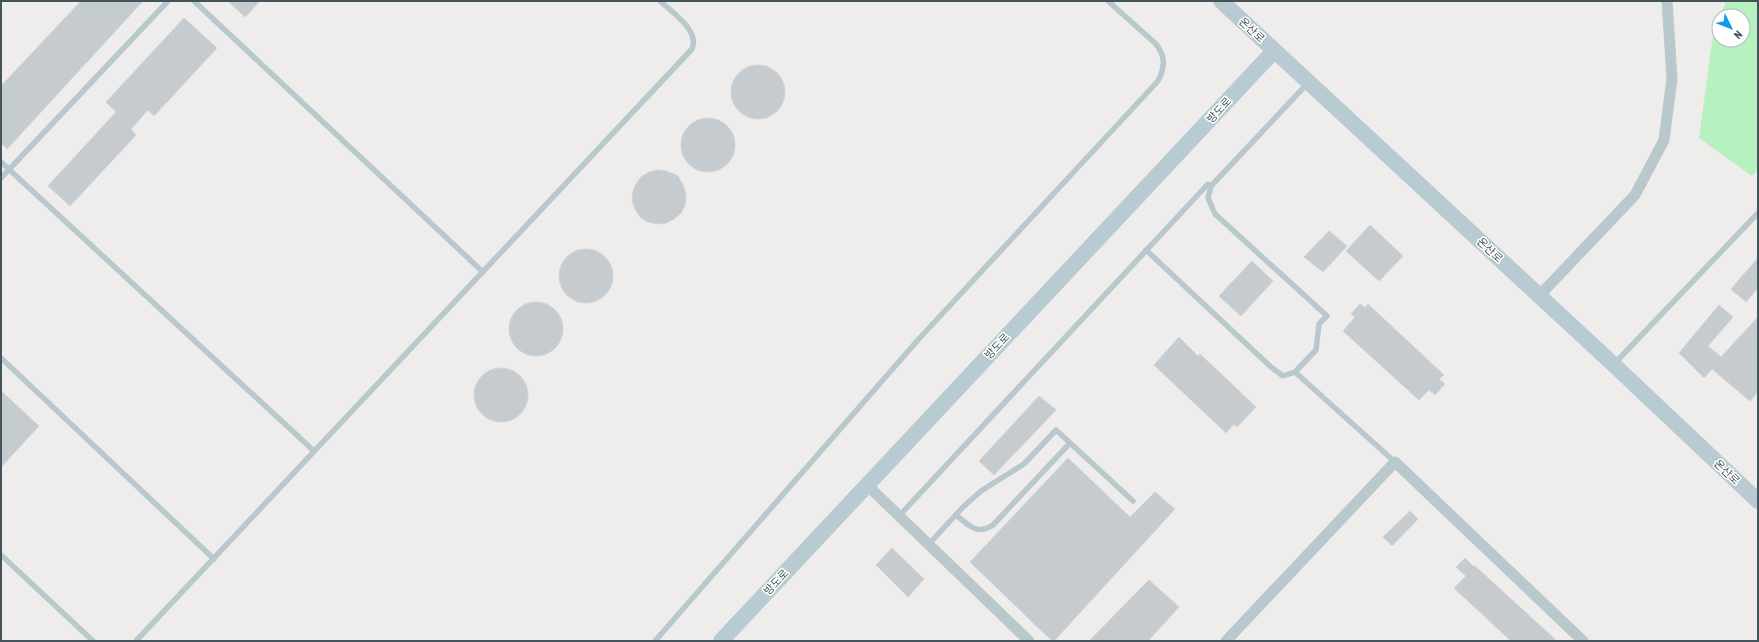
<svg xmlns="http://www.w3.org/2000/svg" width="1759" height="642" viewBox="0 0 1759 642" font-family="'Asap Condensed','Noto Sans KR',sans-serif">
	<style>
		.green { fill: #b6f1bf }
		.building { fill: #c5cbcf; stroke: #cfd4d8 }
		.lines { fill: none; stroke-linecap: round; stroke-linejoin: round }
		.lane { stroke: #b9c8cd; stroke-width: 5.5 }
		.street { stroke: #b9c8cd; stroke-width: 11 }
		.secondary { stroke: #b8cad2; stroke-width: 16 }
		.labels { text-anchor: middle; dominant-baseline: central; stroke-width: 3; stroke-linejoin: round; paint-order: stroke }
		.street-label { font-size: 11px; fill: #43555a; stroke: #fff }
	</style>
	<rect width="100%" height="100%" fill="#efecec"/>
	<polygon class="green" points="1726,1 1758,1 1758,170 1752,176 1699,138 1714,28 1719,17 1719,40 1743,40 1743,16 1720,16"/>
	<g class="building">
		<polygon points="81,1 143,1 7,149 1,143 1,86"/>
		<polygon points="228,1 260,1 245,17"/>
		<polygon points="184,18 217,48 154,116 148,110 131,129 136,135 70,206 48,186 116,112 106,102"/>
		<circle cx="758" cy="92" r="27"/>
		<circle cx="708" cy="145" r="27"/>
		<polygon points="657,170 666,171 678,176 684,187 686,196 685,205 681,213 674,219 666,223 657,224 648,222 640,217 635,209 632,201 633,192 636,184 641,177 649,172"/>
		<polygon points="1370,225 1403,256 1379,281 1346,251"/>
		<polygon points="1329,231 1347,246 1323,272 1304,257"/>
		<circle cx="586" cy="276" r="27"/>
		<polygon points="1758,258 1758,288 1746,302 1731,289"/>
		<polygon points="1252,261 1273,281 1241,316 1219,296"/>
		<circle cx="536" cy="329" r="27"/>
		<polygon points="1360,304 1365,308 1368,304 1444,375 1439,379 1445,384 1435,395 1429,390 1419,400 1343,331 1355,317 1351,314"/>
		<polygon points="1719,305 1733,317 1708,346 1721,357 1758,317 1758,392 1750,401 1712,369 1704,378 1679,353"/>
		<polygon points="1179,337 1198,356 1200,354 1256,407 1237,427 1234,424 1226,433 1154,365"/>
		<circle cx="501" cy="395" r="27"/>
		<polygon points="1,391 39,426 1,467"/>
		<polygon points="1039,396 1056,410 994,475 979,461"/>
		<polygon points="1068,458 1130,517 1155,492 1175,509 1054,641 1052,641 970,562"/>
		<polygon points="1410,511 1418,519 1392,546 1383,537"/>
		<polygon points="892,548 924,579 908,597 876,565"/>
		<polygon points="1465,558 1474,567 1475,566 1557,641 1511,641 1454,588 1466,576 1456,567"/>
		<polygon points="1149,580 1179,607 1148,641 1089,641"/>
	</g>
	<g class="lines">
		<g class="lane">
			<polyline points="194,1 483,272"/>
			<polyline points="1307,84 1211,186 1208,198 1215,214 1327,316 1319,324 1316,350 1295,372 1395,462"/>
			<polyline points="1,162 314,451"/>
			<polyline points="1,178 168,1"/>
			<polyline points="1146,250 1271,367 1283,376 1295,372"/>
			<polyline points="1,358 214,559"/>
			<polyline points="1614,364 1758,213"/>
			<path d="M 956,515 C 969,525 976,536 993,525 L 1070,443"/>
			<polyline points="899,516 1208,184 1211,186"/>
			<polyline points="929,544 963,507 981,491 1024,464 1056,430 1133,501"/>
			<polyline points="1,555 93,641"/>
			<path d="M 136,641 L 692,49 C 700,31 672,12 660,1"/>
			<path d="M 655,641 L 917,341 L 1158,81 C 1165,67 1166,57 1156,44 L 1108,1"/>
		</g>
		<g class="street">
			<polyline points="1539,296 1635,195 1664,140 1672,79 1667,1"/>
			<polyline points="867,485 1029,641"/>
			<polyline points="1226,641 1395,462 1583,641"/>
		</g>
		<g class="secondary">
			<polyline points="1221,1 1614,365 1758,501"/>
			<polyline points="721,641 1274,51"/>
		</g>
	</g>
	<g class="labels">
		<g class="street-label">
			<text transform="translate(1252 30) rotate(43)">온산로</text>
			<text transform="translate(1219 110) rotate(-47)">방도로</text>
			<text transform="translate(1490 250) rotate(43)">온산로</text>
			<text transform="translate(997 346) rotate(-47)">방도로</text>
			<text transform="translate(1727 472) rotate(43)">온산로</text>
			<text transform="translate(776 582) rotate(-47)">방도로</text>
		</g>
	</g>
	<rect width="1759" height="642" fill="none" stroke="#43555a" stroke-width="4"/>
	<g transform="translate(1731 28) rotate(133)"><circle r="19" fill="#ffffff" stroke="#b4bbbd"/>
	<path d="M0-3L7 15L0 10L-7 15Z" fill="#0d9de8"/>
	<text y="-6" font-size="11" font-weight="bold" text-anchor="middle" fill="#43555a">N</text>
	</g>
</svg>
